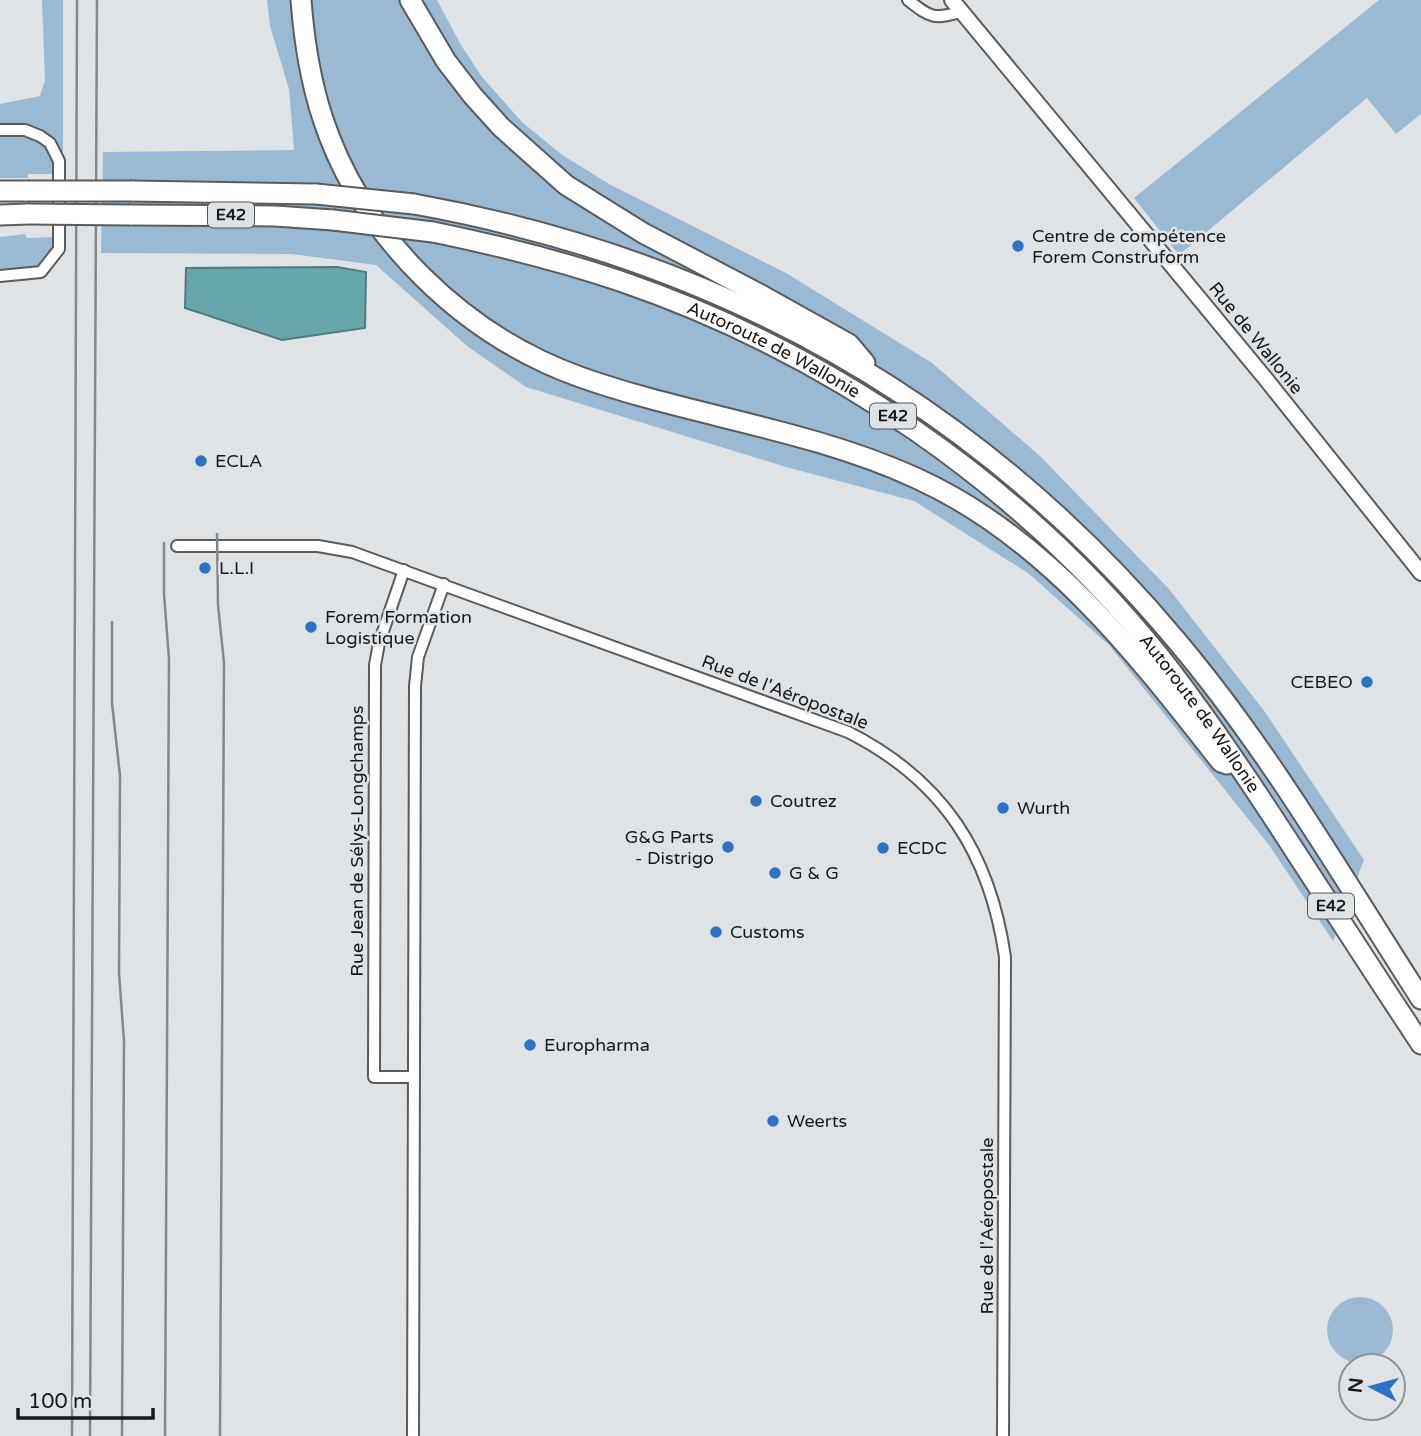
<svg xmlns="http://www.w3.org/2000/svg" width="1421" height="1436" viewBox="0 0 1421 1436" font-family="'Varela Round',sans-serif">
	<style>
		.green { fill: #9abad3 }
		.water { fill: #67a7ab; stroke: #4f7c7f; stroke-width: 2 }
		.lines { fill: none; stroke-linecap: round; stroke-linejoin: round }
		.minor-casing { stroke: #595b5d; stroke-width: 14 }
		.tertiary-casing { stroke: #595b5d; stroke-width: 18 }
		.motorway-casing { stroke: #595b5d; stroke-width: 23 }
		.minor { stroke: #fff; stroke-width: 10 }
		.tertiary { stroke: #fff; stroke-width: 14 }
		.motorway { stroke: #fff; stroke-width: 19 }
		.rail { stroke: #858789; stroke-width: 2.5 }
		.motorway-bridge-casing { stroke: #595b5d; stroke-width: 23; stroke-linecap: butt }
		.motorway-bridge { stroke: #fff; stroke-width: 19 }
		.poi-dot { fill: #2d73c4; stroke: #e0e3e6; stroke-width: 2.5 }
		.labels { text-anchor: middle; dominant-baseline: central; stroke-width: 5; stroke-linejoin: round; paint-order: stroke }
		.shield { fill: #e0e3e6; stroke: #535556; stroke-width: 2 }
		.shield-label { font-size: 16px; font-weight: bold; fill: #171819 }
		.poi-label { font-size: 18px; fill: #171819; stroke: #e0e3e6; text-anchor: start }
		.street-label { font-size: 18px; fill: #171819; stroke: #e0e3e6 }
	</style>
	<rect width="100%" height="100%" fill="#e0e3e6"/>
	<g class="green">
		<path d="M 42,0 L 63,0 L 63,153 C 47,127 28,130 0,127 L 0,104 L 40,96 L 45,80 Z"/>
		<polygon points="267,0 437,0 461,45 482,77 522,122 561,154 609,184 786,273 932,363 1040,456 1169,589 1265,712 1364,860 1333,941 1269,845 1109,645 1028,573 914,501 786,467 526,387 467,346 376,265 291,254 101,253 103,152 294,150 289,89 270,26"/>
		<polygon points="1379,0 1421,0 1421,114 1396,134 1367,98 1179,255 1134,198"/>
		<path d="M 0,134 C 33,133 50,138 57,174 L 28,174 L 28,178 L 0,178 Z"/>
		<path d="M 25,234 L 27,238 L 58,237 C 50,271 30,269 0,273 L 0,237 Z"/>
		<circle cx="1360" cy="1330" r="33"/>
	</g>
	<polygon class="water" points="337,267 366,272 365,328 282,340 185,308 186,268"/>
	<g class="lines">
		<g class="minor-casing">
			<g id="minor">
				<path d="M 908,0 C 931,18 934,20 963,11"/>
				<polyline points="0,130 25,130 40,136 50,143 59,161 59,249 41,272 0,276"/>
				<path d="M 177,546 L 318,546 L 352,552 L 848,732 C 943,780 990,853 1005,957 L 1003,1436"/>
				<polyline points="404,570 379,643 375,665 374,1077 412,1077"/>
				<polyline points="413,1436 415,686 418,657 444,584"/>
			</g>
		</g>
		<g class="tertiary-casing">
			<polyline id="tertiary" points="952,0 1265,378 1421,573"/>
		</g>
		<g class="motorway-casing">
			<g id="motorway">
				<path d="M 301,0 C 304,40 310,80 323,119 C 362,237 463,335 580,377 C 690,416 809,429 916,478 C 1046,537 1135,652 1221,762 L 1227,764"/>
				<polyline points="410,0 446,61 473,96 501,127 566,185 643,233 763,296 849,344 865,363"/>
				<polyline points="0,191 27,191"/>
				<polyline points="132,191 316,194"/>
				<path d="M 414,204 C 719,259 976,401 1176,640 C 1269,750 1343,878 1421,999"/>
				<polyline points="0,215 28,214"/>
				<polyline points="130,215 275,216 333,220"/>
				<path id="s1" d="M 433,232 C 496,245 558,260 620,281 C 828,352 1022,485 1160,657 C 1208,718 1251,783 1293,848 C 1336,914 1378,979 1421,1044"/>
			</g>
		</g>
		<use href="#minor" class="minor"/>
		<use href="#tertiary" class="tertiary"/>
		<use href="#motorway" class="motorway"/>
		<g class="rail">
			<polyline points="217,534 218,605 224,663 220,1436"/>
			<polyline points="164,543 164,594 169,659 165,1436"/>
			<polyline points="112,622 112,703 120,776 119,973 124,1041 122,1436"/>
			<polyline points="72,1436 77,0"/>
			<polyline points="90,1436 97,0"/>
		</g>
		<g class="motorway-bridge-casing">
			<g id="motorway-bridge">
				<polyline points="27,191 132,191"/>
				<polyline points="316,194 414,204"/>
				<polyline points="28,214 130,215"/>
				<polyline points="333,220 433,232"/>
			</g>
		</g>
		<use href="#motorway-bridge" class="motorway-bridge"/>
	</g>
	<g class="poi-dot">
		<circle cx="1018" cy="246" r="7"/>
		<circle cx="201" cy="461" r="7"/>
		<circle cx="205" cy="568" r="7"/>
		<circle cx="311" cy="627" r="7"/>
		<circle cx="1367" cy="682" r="7"/>
		<circle cx="756" cy="801" r="7"/>
		<circle cx="1003" cy="808" r="7"/>
		<circle cx="728" cy="847" r="7"/>
		<circle cx="883" cy="848" r="7"/>
		<circle cx="775" cy="873" r="7"/>
		<circle cx="716" cy="932" r="7"/>
		<circle cx="530" cy="1045" r="7"/>
		<circle cx="773" cy="1121" r="7"/>
	</g>
	<g class="labels">
		<g class="shield">
			<rect x="208" y="202.5" width="46" height="25" rx="5"/>
			<rect x="870" y="403.5" width="46" height="25" rx="5"/>
			<rect x="1308" y="893.5" width="46" height="25" rx="5"/>
		</g>
		<g class="shield-label">
			<text x="231" y="215">E42</text>
			<text x="893" y="416">E42</text>
			<text x="1331" y="906">E42</text>
		</g>
		<g class="poi-label">
			<text x="1032" y="236">Centre de compétence<tspan x="1032" dy="21">Forem Construform</tspan></text>
			<text x="215" y="461">ECLA</text>
			<text x="219" y="568">L.L.I</text>
			<text x="325" y="617">Forem Formation<tspan x="325" dy="21">Logistique</tspan></text>
			<text x="1353" y="682" text-anchor="end">CEBEO</text>
			<text x="770" y="801">Coutrez</text>
			<text x="1017" y="808">Wurth</text>
			<text x="714" y="837" text-anchor="end">G&amp;G Parts<tspan x="714" dy="21">- Distrigo</tspan></text>
			<text x="897" y="848">ECDC</text>
			<text x="789" y="873">G &amp; G</text>
			<text x="730" y="932">Customs</text>
			<text x="544" y="1045">Europharma</text>
			<text x="787" y="1121">Weerts</text>
		</g>
		<g class="street-label">
			<text transform="translate(1256 338) rotate(51)">Rue de Wallonie</text>
			<text stroke="none"><textPath href="#s1" startOffset="362">Autoroute de Wallonie</textPath></text>
			<text transform="translate(785 692) rotate(21)">Rue de l'Aéropostale</text>
			<text stroke="none"><textPath href="#s1" startOffset="929">Autoroute de Wallonie</textPath></text>
			<text transform="translate(357 841) rotate(-90)">Rue Jean de Sélys-Longchamps</text>
			<text transform="translate(987 1226) rotate(-90)">Rue de l'Aéropostale</text>
		</g>
	</g>
	<g transform="translate(1372 1387) rotate(276)"><circle r="33" fill="#e0e3e6" stroke="#909294" stroke-width="2"/>
	<path d="M0-5L12 26L0 18L-12 26Z" fill="#2d73c4"/>
	<text y="-10" font-size="19" font-weight="bold" text-anchor="middle" fill="#171819">N</text>
	</g>
	<path d="M18 1408v10h135v-10" fill="none" stroke="#171819" stroke-width="3.5"/>
	<text x="28" y="1408" font-size="21" fill="#171819" stroke="#e0e3e6" stroke-width="5" paint-order="stroke">100 m</text>
</svg>
